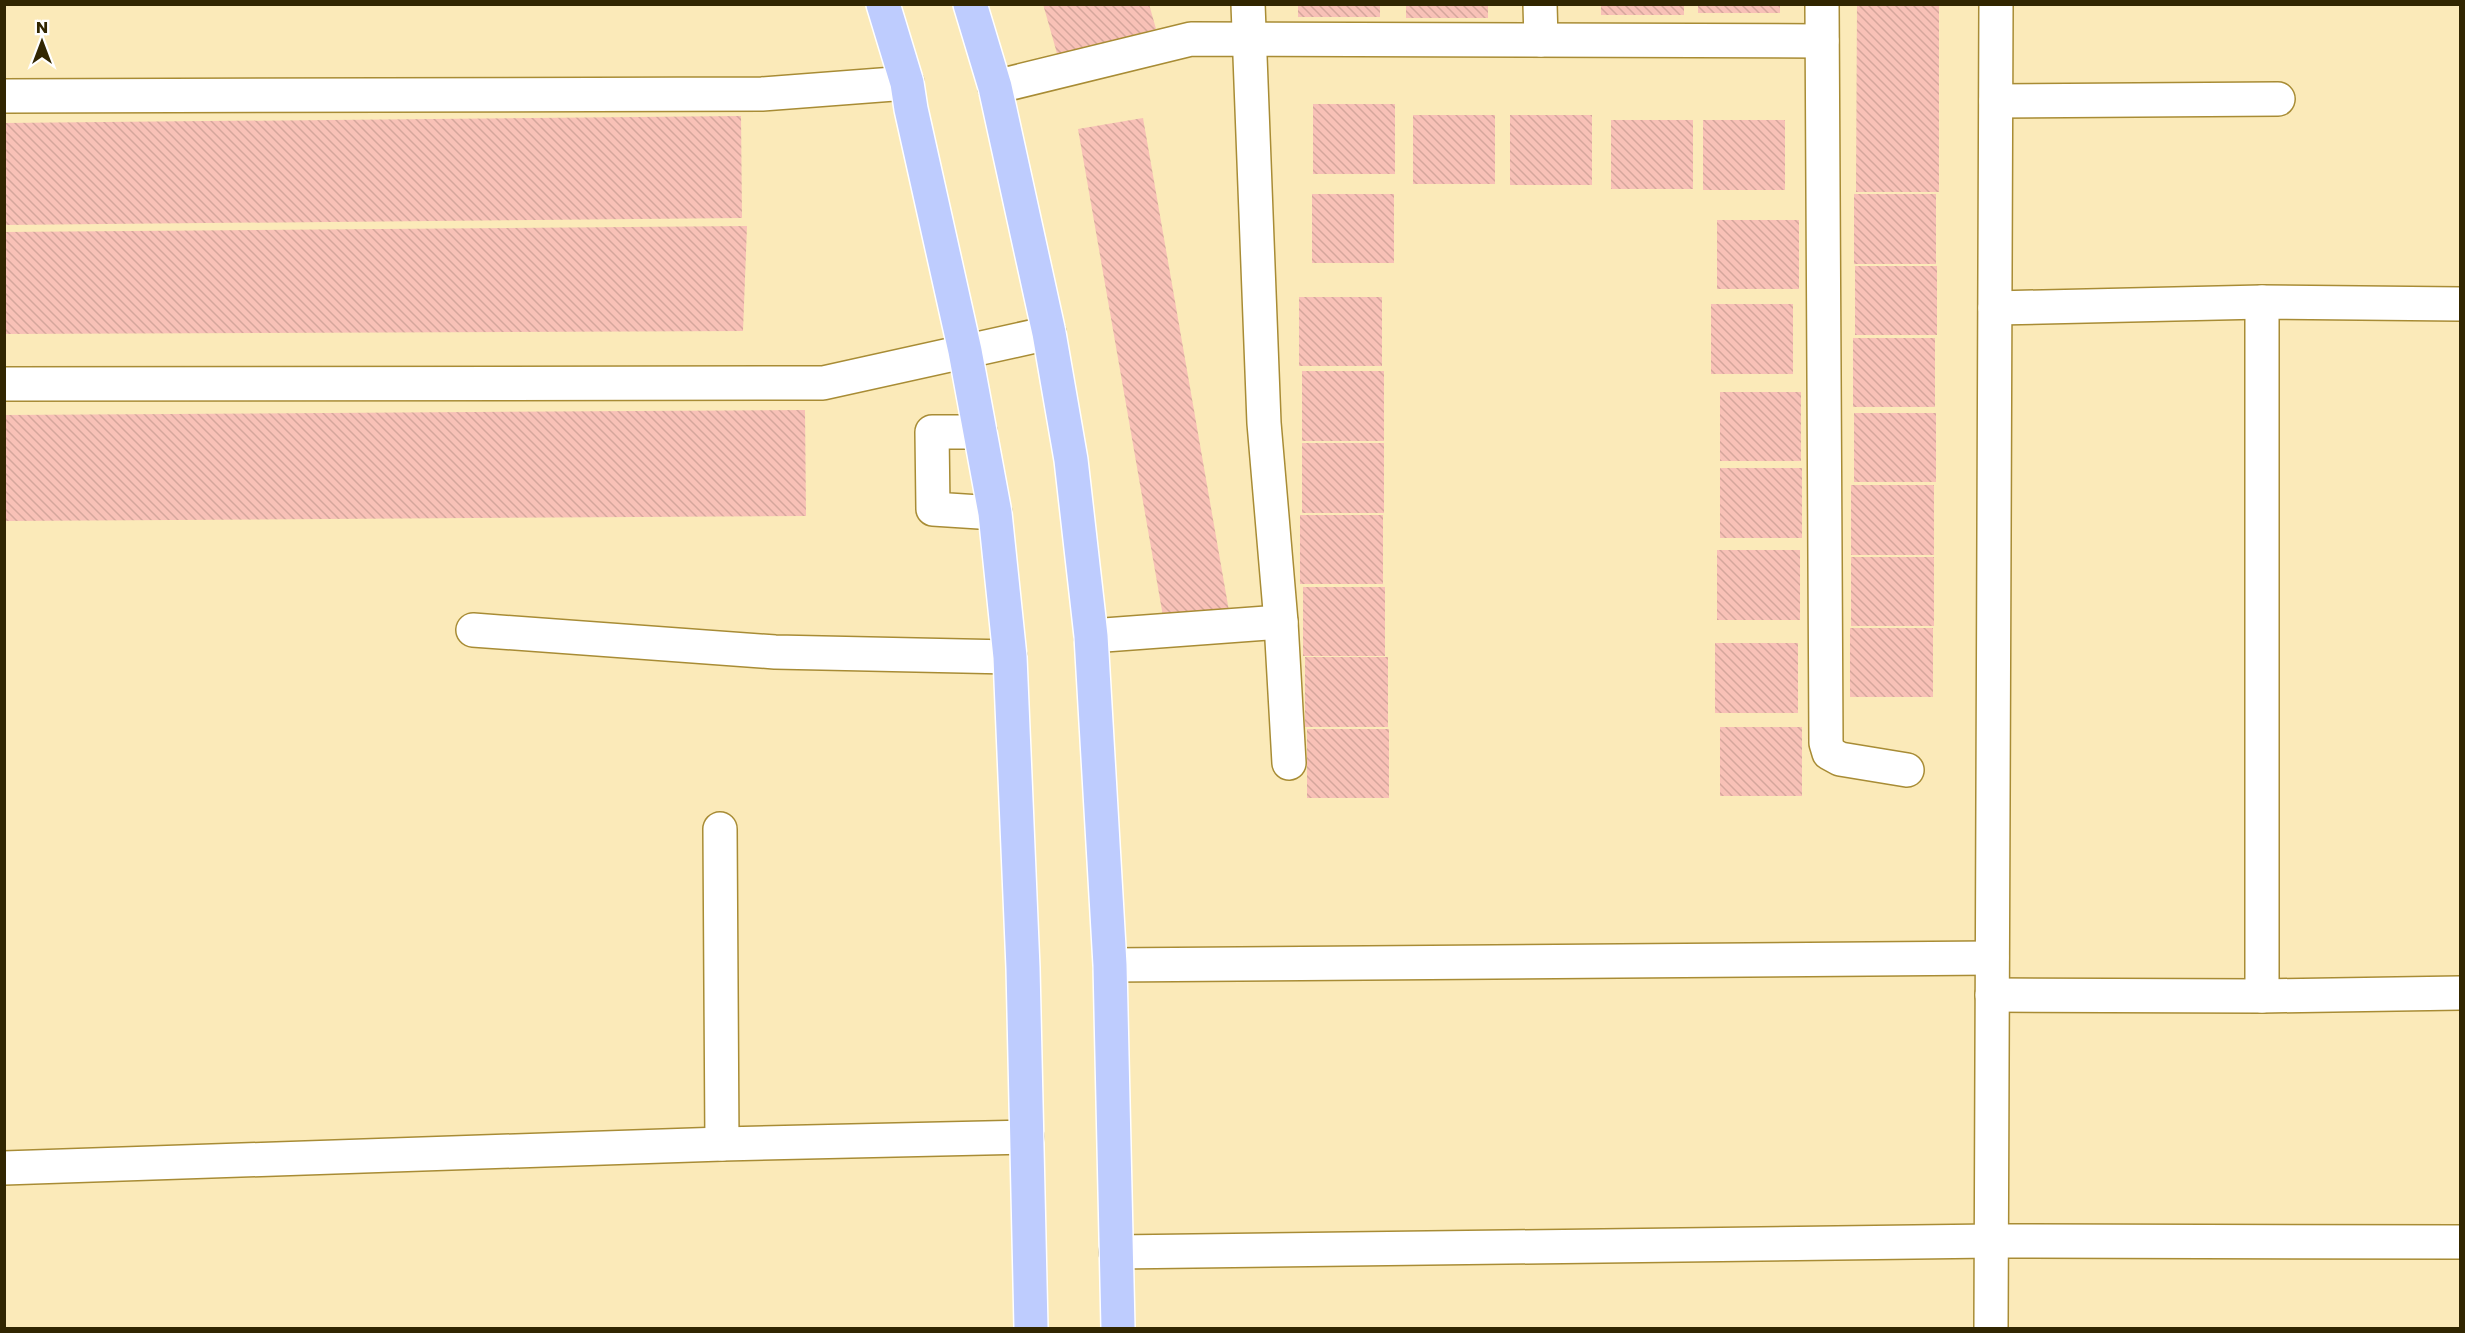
<svg xmlns="http://www.w3.org/2000/svg" width="2465" height="1333" viewBox="0 0 2465 1333" font-family="Poppins,sans-serif">
	<style>
		.building { fill: url(#building-back-hatch) }
		.lines { fill: none; stroke-linecap: round; stroke-linejoin: round }
		.minor-casing { stroke: #a88c35; stroke-width: 36 }
		.major-casing { stroke: #fff; stroke-width: 36 }
		.minor { stroke: #fff; stroke-width: 33 }
		.major { stroke: #beccfe; stroke-width: 33 }
	</style>
	<defs>
		<pattern id="building-back-hatch" width="6" height="6" patternUnits="userSpaceOnUse" patternTransform="scale(1.5)"><rect width="6" height="6" fill="#f8c1b7"/><path d="M-1 5l2 2M0 0l6 6M5-1l2 2" fill="none" stroke="#d5a69c"/></pattern>
	</defs>
	<rect width="100%" height="100%" fill="#fbeab9"/>
	<g class="building">
		<polygon points="1043,4 1149,4 1156,29 1058,57"/>
		<rect x="1298" y="4" width="82" height="13"/>
		<rect x="1406" y="4" width="82" height="14"/>
		<rect x="1601" y="4" width="83" height="11"/>
		<rect x="1698" y="4" width="82" height="9"/>
		<polygon points="1857,4 1939,4 1939,192 1856,192"/>
		<rect x="1313" y="104" width="82" height="70"/>
		<rect x="1413" y="115" width="82" height="69"/>
		<rect x="1510" y="115" width="82" height="70"/>
		<polygon points="741,116 742,218 4,225 4,123"/>
		<polygon points="1143,118 1229,611 1164,622 1078,129"/>
		<rect x="1611" y="120" width="82" height="69"/>
		<rect x="1703" y="120" width="82" height="70"/>
		<rect x="1312" y="194" width="82" height="69"/>
		<rect x="1854" y="194" width="82" height="70"/>
		<rect x="1717" y="220" width="82" height="69"/>
		<polygon points="747,226 743,331 4,334 4,232"/>
		<rect x="1855" y="266" width="82" height="69"/>
		<rect x="1299" y="297" width="83" height="69"/>
		<rect x="1711" y="304" width="82" height="70"/>
		<rect x="1853" y="338" width="82" height="69"/>
		<rect x="1302" y="371" width="82" height="70"/>
		<rect x="1720" y="392" width="81" height="69"/>
		<polygon points="805,410 806,516 4,521 4,415"/>
		<rect x="1854" y="413" width="82" height="69"/>
		<rect x="1302" y="443" width="82" height="70"/>
		<rect x="1720" y="468" width="82" height="70"/>
		<rect x="1851" y="485" width="83" height="70"/>
		<rect x="1300" y="515" width="83" height="69"/>
		<rect x="1717" y="550" width="83" height="70"/>
		<rect x="1851" y="557" width="83" height="69"/>
		<rect x="1303" y="587" width="82" height="69"/>
		<rect x="1850" y="628" width="83" height="69"/>
		<rect x="1715" y="643" width="83" height="70"/>
		<rect x="1305" y="657" width="83" height="70"/>
		<rect x="1720" y="727" width="82" height="69"/>
		<rect x="1307" y="729" width="82" height="69"/>
	</g>
	<g class="lines">
		<g class="minor-casing">
			<g id="minor">
				<polyline points="1248,4 1264,423 1281,622 1289,763"/>
				<polyline points="1540,4 1541,40"/>
				<polyline points="1822,4 1826,743 1829,753 1840,759 1907,770"/>
				<polyline points="995,87 1191,39 1822,41"/>
				<polyline points="4,96 762,94 907,83"/>
				<polyline points="1996,101 2278,99"/>
				<polyline points="2262,302 2262,996"/>
				<polyline points="1995,308 2262,302 2460,304"/>
				<polyline points="4,384 823,383 1049,333"/>
				<polyline points="980,432 932,432 933,509 995,513"/>
				<polyline points="473,630 775,652 1010,657"/>
				<polyline points="1091,636 1281,622"/>
				<polyline points="720,829 722,1144"/>
				<polyline points="1110,965 1992,958"/>
				<polyline points="1992,995 2262,996 2460,993"/>
				<polyline points="4,1168 722,1144 1027,1137"/>
				<polyline points="1116,1252 1992,1241 2460,1242"/>
				<polyline points="1991,1328 1996,4"/>
			</g>
		</g>
		<g class="major-casing">
			<g id="major">
				<polyline points="883,4 907,83 911,109 965,351 995,513 1010,657 1023,968 1031,1328"/>
				<polyline points="970,4 995,87 1049,333 1071,460 1091,636 1110,965 1118,1328"/>
			</g>
		</g>
		<use href="#minor" class="minor"/>
		<use href="#major" class="major"/>
	</g>
	<rect width="2465" height="1333" fill="none" stroke="#312601" stroke-width="12"/>
	<g transform="translate(42 42)" stroke="#ffffff" stroke-width="4.5" paint-order="stroke">
	<path d="M0-4.5L10 22L0 15L-10 22Z" fill="#312601"/>
	<text y="-9" font-size="16" font-weight="bold" text-anchor="middle" fill="#312601">N</text>
	</g>
</svg>
